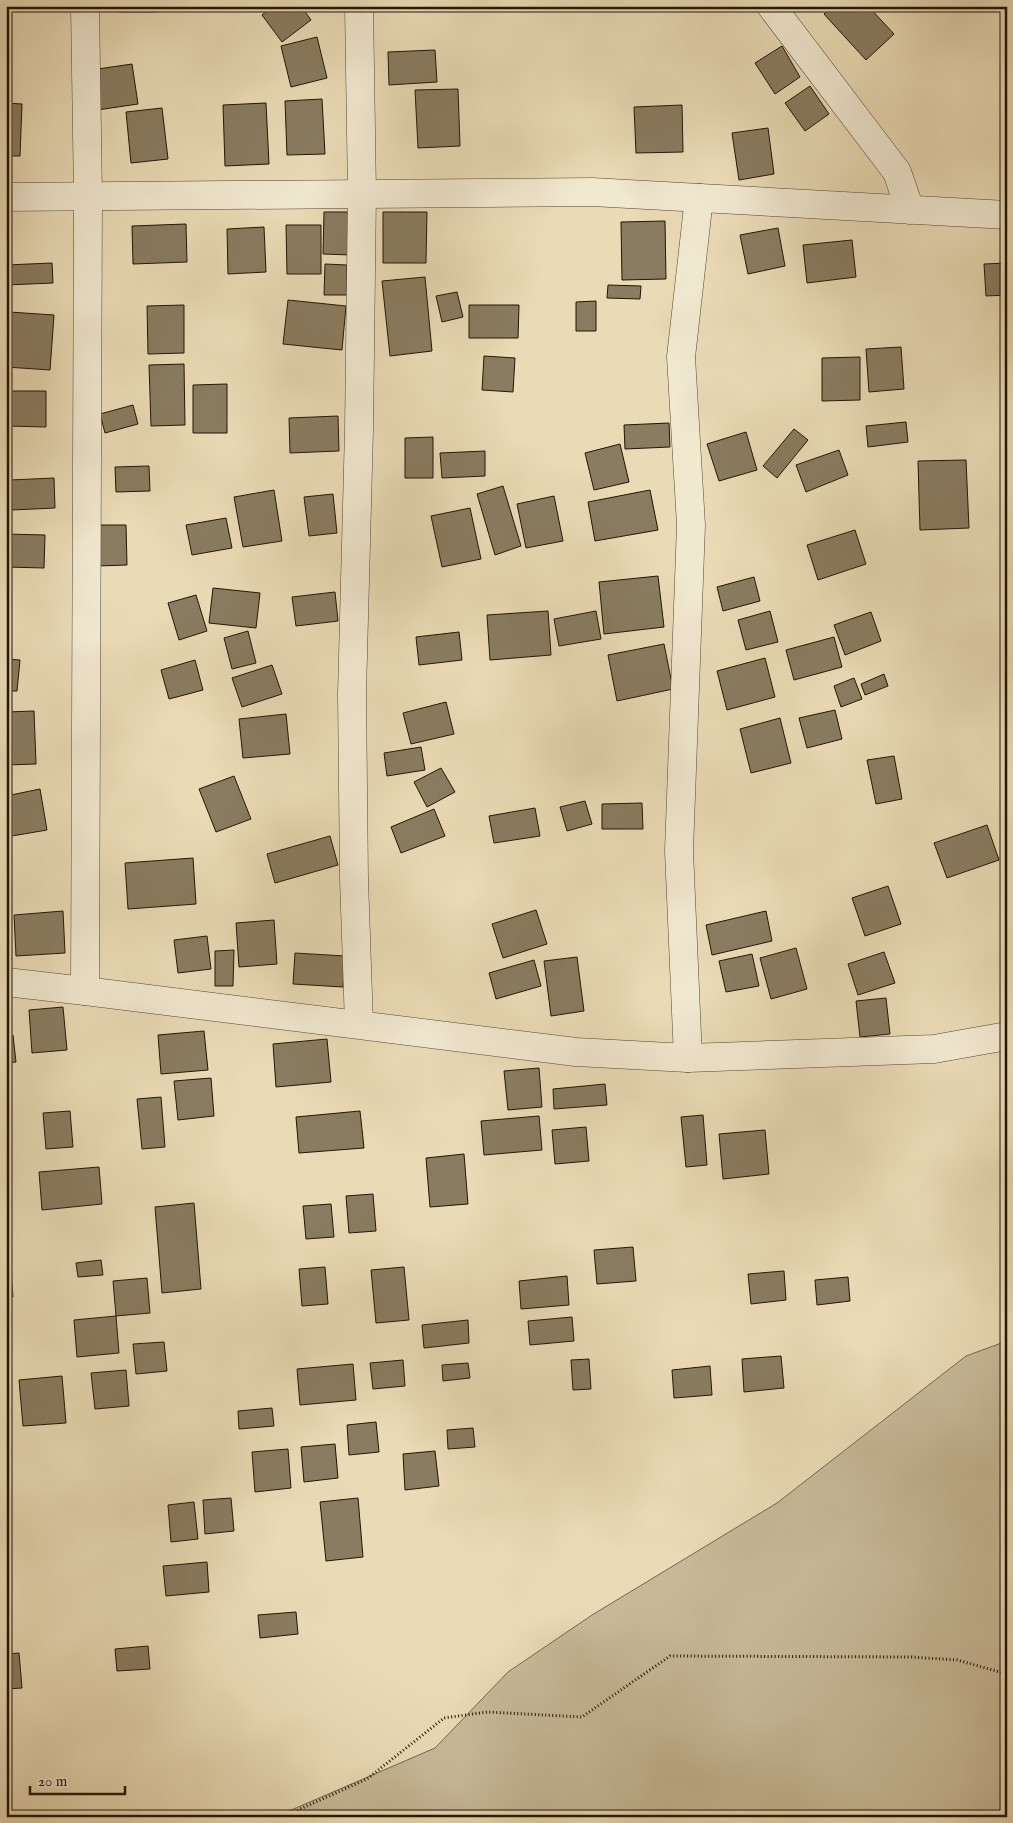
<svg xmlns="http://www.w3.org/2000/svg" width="1013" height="1823" viewBox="0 0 1013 1823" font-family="'IM FELL English',serif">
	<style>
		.green { fill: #c7b998; stroke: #74674e }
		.building { fill: #897c60; stroke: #221503 }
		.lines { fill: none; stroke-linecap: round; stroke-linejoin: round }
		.minor-casing { stroke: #544630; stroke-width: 29 }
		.path { stroke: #221503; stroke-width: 3; stroke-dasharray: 1 2.5; stroke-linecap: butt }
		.minor { stroke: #f1e8d0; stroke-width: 28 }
	</style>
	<rect width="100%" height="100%" fill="#e9dbb6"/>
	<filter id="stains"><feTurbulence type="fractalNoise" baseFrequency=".004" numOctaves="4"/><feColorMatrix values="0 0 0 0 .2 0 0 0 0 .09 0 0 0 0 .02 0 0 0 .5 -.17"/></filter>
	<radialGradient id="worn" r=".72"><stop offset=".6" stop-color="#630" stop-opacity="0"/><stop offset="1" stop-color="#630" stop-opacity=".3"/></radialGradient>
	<polygon class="green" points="1007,1341 1007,1817 275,1817 435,1748 508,1672 592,1615 777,1503 966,1356"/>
	<g class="building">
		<polygon points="11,6 46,6 46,9 11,11"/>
		<rect x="119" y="6" width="37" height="6"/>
		<polygon points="273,6 301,6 311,20 282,42 262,15"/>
		<polygon points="833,6 868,6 894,34 866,60 824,14"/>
		<polygon points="317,37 327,78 291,87 281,46"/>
		<polygon points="782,46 800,77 775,94 755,63"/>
		<polygon points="435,50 437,82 389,85 388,52"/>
		<polygon points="132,64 138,104 97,110 91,70"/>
		<polygon points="810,86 829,114 805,131 785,103"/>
		<polygon points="458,89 460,146 418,148 415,90"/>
		<polygon points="322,99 325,154 287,155 285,101"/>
		<polygon points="6,103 22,104 20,156 6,156"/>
		<polygon points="266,103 269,164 225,166 223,105"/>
		<polygon points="682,105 683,152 636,153 634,107"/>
		<polygon points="162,108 168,159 131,163 126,112"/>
		<polygon points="768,128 774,174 739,180 732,133"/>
		<polygon points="324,212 352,212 351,255 323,254"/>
		<polygon points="383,212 427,212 426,263 383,263"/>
		<polygon points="665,221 666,279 622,280 621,222"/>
		<polygon points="186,224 187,262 133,264 132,226"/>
		<polygon points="286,225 321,225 321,274 287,274"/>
		<polygon points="264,227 266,272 228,274 227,229"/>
		<polygon points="778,228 785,266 748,274 740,235"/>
		<polygon points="852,240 856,277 807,283 803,245"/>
		<polygon points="52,263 53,283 6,285 6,265"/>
		<polygon points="1007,263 1007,295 986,296 984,264"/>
		<polygon points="325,264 347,265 347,295 324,295"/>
		<polygon points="425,277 432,351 390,356 382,281"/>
		<polygon points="608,285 641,286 640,299 607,298"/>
		<polygon points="457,292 463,317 442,322 436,296"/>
		<polygon points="288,300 346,306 342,350 283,344"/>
		<polygon points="596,301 596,331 576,331 576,302"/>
		<polygon points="184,305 184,353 148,354 147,306"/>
		<polygon points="469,305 519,305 518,338 469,338"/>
		<polygon points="9,312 54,315 50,370 6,367"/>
		<polygon points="901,347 904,389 869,392 866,349"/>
		<polygon points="484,356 515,358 513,392 482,390"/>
		<polygon points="860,357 860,400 822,401 822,358"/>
		<polygon points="184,364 185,425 151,426 149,365"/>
		<polygon points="227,384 227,433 193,433 193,385"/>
		<polygon points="6,391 46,391 46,427 6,426"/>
		<polygon points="133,405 138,424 105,433 100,414"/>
		<polygon points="338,416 339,451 290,453 289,418"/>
		<polygon points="906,422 908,442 868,447 866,426"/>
		<polygon points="669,423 670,447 625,449 624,425"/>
		<polygon points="794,429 808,440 777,478 763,466"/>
		<polygon points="746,432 757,470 719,481 707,444"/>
		<polygon points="433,437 433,478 405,478 405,438"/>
		<polygon points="620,444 629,482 594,490 585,453"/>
		<polygon points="839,450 848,475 806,492 796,465"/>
		<polygon points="485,451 485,476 442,478 440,453"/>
		<polygon points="966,460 969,528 920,530 918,461"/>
		<polygon points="149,466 150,491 116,492 115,467"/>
		<polygon points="54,478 55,508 12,510 10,480"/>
		<polygon points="503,486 521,546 495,555 477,494"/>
		<polygon points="274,490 282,541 243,547 234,497"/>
		<polygon points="650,490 658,530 595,541 588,502"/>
		<polygon points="333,494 337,533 309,536 304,497"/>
		<polygon points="554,496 563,541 526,548 517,504"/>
		<polygon points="470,508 481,559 442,567 431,516"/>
		<polygon points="226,518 232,548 192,555 186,525"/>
		<polygon points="96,525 126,525 127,565 97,566"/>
		<polygon points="855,530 866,564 818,580 807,545"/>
		<polygon points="6,534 45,535 44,568 6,567"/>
		<polygon points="658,576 664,627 604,634 599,582"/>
		<polygon points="754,577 760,601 723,611 717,587"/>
		<polygon points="213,588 260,593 256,628 209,623"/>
		<polygon points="335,592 338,621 296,626 292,597"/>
		<polygon points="196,595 207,631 179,640 168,603"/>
		<polygon points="548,611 551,655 490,660 487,615"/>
		<polygon points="596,611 601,639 559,646 554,619"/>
		<polygon points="770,611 778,642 746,650 738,620"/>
		<polygon points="871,612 881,641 845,655 834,625"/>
		<polygon points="248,631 256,663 232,669 224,638"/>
		<polygon points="459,632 462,660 419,665 416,637"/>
		<polygon points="834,637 842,667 794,680 786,650"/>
		<polygon points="664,644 673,689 617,701 608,655"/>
		<polygon points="765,658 775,697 727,710 717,671"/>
		<polygon points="6,659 20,660 17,691 6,691"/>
		<polygon points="195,660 203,690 169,699 161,670"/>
		<polygon points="272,665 282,694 242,707 232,678"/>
		<polygon points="884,674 888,686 865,695 861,684"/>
		<polygon points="854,678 862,699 841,707 834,686"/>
		<polygon points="446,702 454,734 411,744 403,713"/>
		<polygon points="835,710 842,739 807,748 799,718"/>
		<polygon points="34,711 36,764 6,765 6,712"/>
		<polygon points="286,714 290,754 243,758 239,719"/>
		<polygon points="780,718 791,763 751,773 740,729"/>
		<polygon points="421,747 425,770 387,776 384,753"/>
		<polygon points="894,756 902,799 876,804 867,760"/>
		<polygon points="441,768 455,792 427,807 414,782"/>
		<polygon points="234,776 251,819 216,832 199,789"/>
		<polygon points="40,789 47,830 6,837 6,796"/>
		<polygon points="585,801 592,824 567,831 560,807"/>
		<polygon points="642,803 643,829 602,829 602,804"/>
		<polygon points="535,808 540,836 494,843 489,816"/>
		<polygon points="434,809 445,836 401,853 391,827"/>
		<polygon points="987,825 999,860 947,878 934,843"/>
		<polygon points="330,836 338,865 275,883 267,854"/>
		<polygon points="193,858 196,904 128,909 125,863"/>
		<polygon points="888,886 901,924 865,936 852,898"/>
		<polygon points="536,910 547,944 503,958 492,924"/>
		<polygon points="63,911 65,953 16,956 14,915"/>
		<polygon points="766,911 772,941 712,955 706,925"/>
		<polygon points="274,920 277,964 239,967 236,923"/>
		<polygon points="207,936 211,969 178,973 174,940"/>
		<polygon points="796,948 807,989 771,999 760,958"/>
		<polygon points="234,950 233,986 215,986 215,951"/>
		<polygon points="884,952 895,983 858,995 848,964"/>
		<polygon points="295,953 345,956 343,987 293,984"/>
		<polygon points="752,954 759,986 726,992 719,961"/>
		<polygon points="577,957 584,1011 551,1016 544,961"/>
		<polygon points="534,960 541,986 496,999 489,973"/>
		<polygon points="886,998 890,1034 860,1037 856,1001"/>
		<polygon points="63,1007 67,1050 32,1053 29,1010"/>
		<polygon points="204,1031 208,1070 161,1074 158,1035"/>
		<polygon points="13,1035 16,1062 6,1063 6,1036"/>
		<polygon points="327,1039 331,1082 276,1087 273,1044"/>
		<polygon points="539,1068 542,1107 508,1110 504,1071"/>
		<polygon points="211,1078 214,1116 178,1120 174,1081"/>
		<polygon points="605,1084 607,1105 554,1109 553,1089"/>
		<polygon points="161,1097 165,1147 142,1149 137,1099"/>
		<polygon points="70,1111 73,1147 46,1149 43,1113"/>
		<polygon points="360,1111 364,1148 299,1153 296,1117"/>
		<polygon points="703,1115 707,1165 686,1167 681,1117"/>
		<polygon points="539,1116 542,1150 484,1155 481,1121"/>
		<polygon points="586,1127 589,1161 555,1164 552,1130"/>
		<polygon points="765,1130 769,1174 723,1179 719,1134"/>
		<polygon points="464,1154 468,1204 430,1207 426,1158"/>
		<polygon points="99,1167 102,1204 42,1210 39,1172"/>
		<polygon points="373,1194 376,1231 349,1233 346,1196"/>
		<polygon points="194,1203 201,1289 162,1293 155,1207"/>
		<polygon points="331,1204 334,1237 306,1239 303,1206"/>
		<polygon points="6,1247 9,1247 13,1297 6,1297"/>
		<polygon points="633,1247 636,1281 597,1284 594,1250"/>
		<polygon points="101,1260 103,1275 78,1277 76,1263"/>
		<polygon points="325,1267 328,1304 302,1306 299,1269"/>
		<polygon points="404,1267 409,1320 376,1323 371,1270"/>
		<polygon points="784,1271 786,1300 751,1304 748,1274"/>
		<polygon points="567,1276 569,1305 521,1309 519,1281"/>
		<polygon points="848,1277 850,1301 817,1305 815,1280"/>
		<polygon points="147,1278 150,1313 116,1316 113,1281"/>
		<polygon points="116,1316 119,1353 77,1357 74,1320"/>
		<polygon points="572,1317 574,1341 530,1345 528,1321"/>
		<polygon points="468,1320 469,1343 424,1348 422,1325"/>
		<polygon points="164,1342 167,1371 136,1374 133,1344"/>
		<polygon points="781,1356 784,1388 744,1392 742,1359"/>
		<polygon points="589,1359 591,1389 573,1390 571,1360"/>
		<polygon points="403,1360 405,1386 373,1389 370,1363"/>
		<polygon points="468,1363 470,1378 443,1381 442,1365"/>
		<polygon points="353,1364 356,1400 300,1405 297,1369"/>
		<polygon points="710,1366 712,1395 674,1398 672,1370"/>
		<polygon points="126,1370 129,1406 95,1409 91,1373"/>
		<polygon points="62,1376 66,1423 23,1426 19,1380"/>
		<polygon points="272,1408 274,1426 239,1429 238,1411"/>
		<polygon points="376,1422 379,1452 349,1455 347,1425"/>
		<polygon points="473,1428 475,1447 448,1449 447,1430"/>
		<polygon points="335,1444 338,1478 304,1482 301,1447"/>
		<polygon points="288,1449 291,1488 255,1492 252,1452"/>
		<polygon points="435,1451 439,1486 405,1490 403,1454"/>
		<polygon points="231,1498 234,1531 205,1534 203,1500"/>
		<polygon points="358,1498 363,1557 326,1561 320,1502"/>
		<polygon points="194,1502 198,1539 171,1542 168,1505"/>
		<polygon points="207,1562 209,1592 166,1596 163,1566"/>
		<polygon points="296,1612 298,1634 260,1638 258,1615"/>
		<polygon points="148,1646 150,1669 117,1671 115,1649"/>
		<polygon points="19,1653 22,1688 6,1689 6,1654"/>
	</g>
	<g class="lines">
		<g class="minor-casing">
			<g id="minor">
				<polyline points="85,6 88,197 85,991"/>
				<polyline points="359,6 362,194 359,430 352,694 354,879 359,1024"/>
				<polyline points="771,6 897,172 910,210"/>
				<polyline points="6,197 592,192 1007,215"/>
				<polyline points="6,982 85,991 576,1052 688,1058 934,1049 1007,1036"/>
				<polyline points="688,1058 679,851 691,525 681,357 699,198"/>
			</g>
		</g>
		<polyline class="path" points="289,1817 300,1809 367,1779 444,1718 487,1712 582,1717 670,1656 911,1657 957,1660 1007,1674"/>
		<use href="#minor" class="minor"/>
	</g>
	<rect width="1013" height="1823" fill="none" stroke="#e9dbb6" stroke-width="25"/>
	<rect x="8" y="8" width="998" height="1808" fill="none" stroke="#221503" stroke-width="2.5"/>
	<rect x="12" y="12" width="988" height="1798" fill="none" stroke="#221503"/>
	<path d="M30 1786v8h95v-8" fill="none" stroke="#221503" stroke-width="2.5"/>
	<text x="38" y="1786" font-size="15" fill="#221503" stroke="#f1e8d0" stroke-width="4" paint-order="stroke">20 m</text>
	<rect width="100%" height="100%" filter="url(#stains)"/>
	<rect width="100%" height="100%" fill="url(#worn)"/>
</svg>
